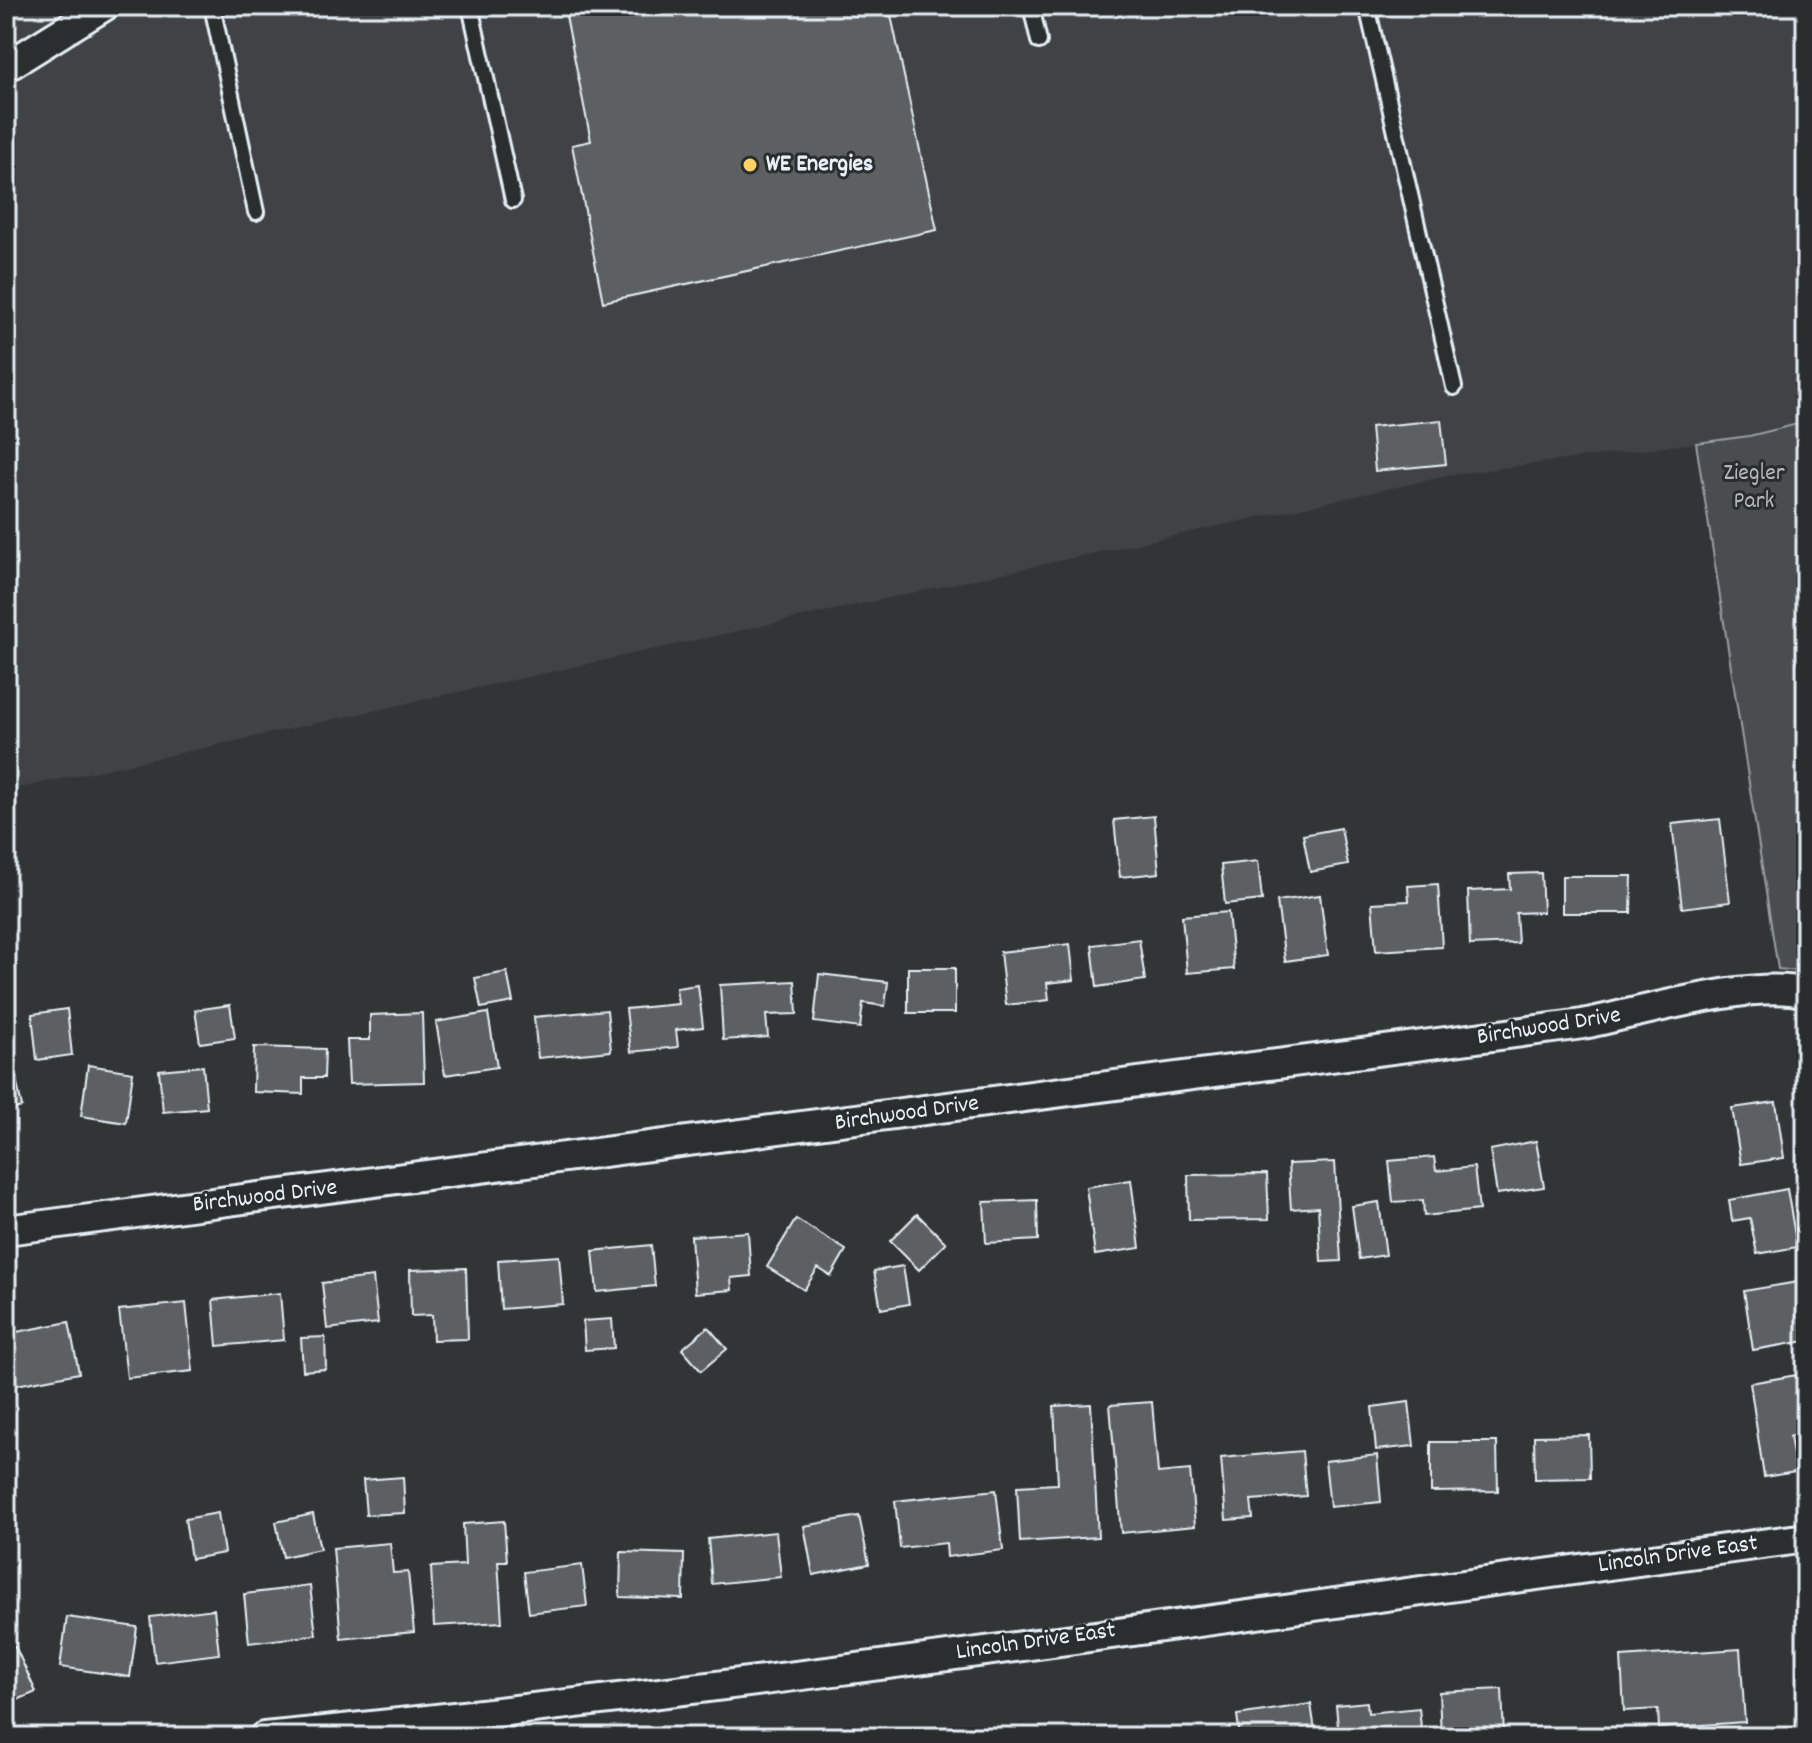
<svg xmlns="http://www.w3.org/2000/svg" width="1812" height="1743" viewBox="0 0 1812 1743" font-family="Dekko,sans-serif">
	<style>
		.built { fill: #3f4244 }
		.green { fill: #494d4f; stroke: #989fa4; stroke-width: 2 }
		.building { fill: #5c6063; stroke: #e8f1f8; stroke-width: 2 }
		.lines { fill: none; stroke-linecap: round; stroke-linejoin: round }
		.service-casing { stroke: #e8f1f8; stroke-width: 20 }
		.minor-casing { stroke: #e8f1f8; stroke-width: 34 }
		.service { stroke: #2a2d2e; stroke-width: 14 }
		.minor { stroke: #2a2d2e; stroke-width: 28 }
		.poi-dot { fill: #ffd166; stroke: #2a2d2e; stroke-width: 3 }
		.labels { text-anchor: middle; dominant-baseline: central; stroke-width: 6; stroke-linejoin: round; paint-order: stroke }
		.poi-label { font-size: 24px; font-weight: bold; fill: #e8f1f8; stroke: #2a2d2e; text-anchor: start }
		.park-label { font-size: 24px; fill: #b0b8bd; stroke: #2a2d2e }
		.street-label { font-size: 24px; fill: #e8f1f8; stroke: #2a2d2e }
	</style>
	<rect width="100%" height="100%" fill="#323536"/>
	<filter id="ink" filterUnits="userSpaceOnUse"><feTurbulence type="fractalNoise" baseFrequency=".0125" numOctaves="2"/><feDisplacementMap in="SourceGraphic" scale="16" xChannelSelector="R" yChannelSelector="G"/><feConvolveMatrix kernelMatrix="1 2 1 2 8 2 1 2 1" color-interpolation-filters="sRGB"/></filter>
	<g filter="url(#ink)">
		<polygon class="built" points="6,6 1806,6 1806,422 1749,436 1456,474 6,791"/>
		<polygon class="green" points="1806,422 1806,972 1778,969 1696,443 1749,436"/>
		<g class="building">
			<polygon points="564,6 889,6 937,230 603,302 572,145 591,141"/>
			<polygon points="1441,420 1446,464 1375,471 1371,427"/>
			<polygon points="1154,816 1159,873 1120,877 1114,820"/>
			<polygon points="1720,819 1730,902 1682,908 1672,824"/>
			<polygon points="1341,828 1348,865 1310,872 1303,835"/>
			<polygon points="1258,861 1262,900 1225,904 1221,865"/>
			<polygon points="1541,873 1543,912 1516,913 1518,943 1470,945 1468,891 1510,889 1509,874"/>
			<polygon points="1562,876 1632,876 1631,913 1562,913"/>
			<polygon points="1438,884 1442,947 1376,951 1372,903 1409,901 1408,886"/>
			<polygon points="1320,895 1328,955 1285,961 1277,901"/>
			<polygon points="1228,912 1234,969 1187,973 1182,916"/>
			<polygon points="1139,939 1145,980 1097,987 1092,945"/>
			<polygon points="1070,944 1074,980 1047,983 1049,1000 1006,1005 1000,952"/>
			<rect x="908" y="968" width="47" height="45"/>
			<polygon points="507,972 513,1002 481,1008 475,978"/>
			<polygon points="819,974 888,982 885,1006 863,1003 860,1028 814,1022"/>
			<polygon points="795,981 797,1014 766,1015 768,1037 723,1040 720,985"/>
			<polygon points="698,985 703,1027 676,1030 678,1047 631,1052 626,1009 678,1004 676,988"/>
			<polygon points="230,1005 235,1038 200,1043 195,1010"/>
			<polygon points="67,1009 72,1055 37,1060 32,1014"/>
			<polygon points="607,1010 611,1051 538,1058 534,1017"/>
			<polygon points="422,1013 424,1082 349,1084 347,1040 370,1040 370,1015"/>
			<polygon points="488,1013 497,1067 445,1075 436,1022"/>
			<polygon points="254,1047 325,1049 324,1078 303,1078 303,1094 253,1092"/>
			<polygon points="12,1060 22,1107 6,1111 6,1062"/>
			<polygon points="88,1065 133,1072 126,1123 81,1116"/>
			<polygon points="203,1066 207,1108 163,1112 159,1070"/>
			<polygon points="1776,1102 1784,1158 1741,1164 1732,1108"/>
			<polygon points="1536,1141 1544,1187 1497,1194 1490,1150"/>
			<polygon points="1434,1157 1436,1171 1474,1167 1479,1210 1424,1216 1423,1200 1393,1202 1389,1161"/>
			<polygon points="1335,1162 1341,1261 1321,1262 1318,1207 1291,1209 1288,1164"/>
			<polygon points="1267,1174 1269,1219 1189,1220 1188,1175"/>
			<polygon points="1131,1180 1140,1248 1095,1255 1086,1187"/>
			<polygon points="1787,1189 1797,1247 1757,1254 1750,1218 1732,1221 1729,1200"/>
			<polygon points="1037,1200 1038,1240 986,1243 984,1202"/>
			<polygon points="1379,1202 1386,1255 1359,1259 1352,1206"/>
			<polygon points="917,1214 946,1243 919,1270 890,1241"/>
			<polygon points="796,1219 846,1250 831,1276 818,1268 804,1290 767,1267"/>
			<polygon points="748,1232 751,1276 731,1278 732,1290 695,1293 691,1236"/>
			<polygon points="651,1245 655,1286 597,1292 593,1251"/>
			<polygon points="559,1256 563,1304 501,1309 498,1260"/>
			<polygon points="903,1266 909,1304 881,1309 874,1271"/>
			<polygon points="466,1268 468,1339 433,1340 432,1315 411,1316 410,1270"/>
			<polygon points="373,1277 378,1323 327,1329 322,1283"/>
			<polygon points="1798,1282 1806,1341 1753,1350 1744,1291"/>
			<polygon points="280,1293 284,1340 217,1346 213,1300"/>
			<polygon points="186,1303 193,1371 127,1378 119,1310"/>
			<polygon points="612,1319 614,1348 585,1350 583,1321"/>
			<polygon points="69,1322 79,1373 6,1387 6,1334"/>
			<polygon points="708,1327 727,1349 701,1371 682,1349"/>
			<polygon points="325,1337 326,1369 303,1371 301,1338"/>
			<polygon points="1797,1375 1806,1433 1790,1436 1796,1472 1764,1477 1750,1383"/>
			<polygon points="1152,1402 1158,1473 1190,1470 1195,1526 1121,1533 1110,1405"/>
			<polygon points="1409,1402 1414,1446 1376,1450 1372,1407"/>
			<polygon points="1091,1404 1098,1537 1020,1542 1017,1486 1058,1484 1054,1406"/>
			<polygon points="1589,1435 1590,1478 1535,1479 1534,1436"/>
			<polygon points="1431,1442 1497,1442 1498,1491 1431,1492"/>
			<polygon points="1302,1451 1306,1496 1251,1500 1253,1518 1226,1520 1221,1458"/>
			<polygon points="1377,1455 1381,1502 1330,1507 1325,1461"/>
			<polygon points="403,1477 405,1513 366,1515 363,1480"/>
			<polygon points="996,1490 1003,1550 947,1557 946,1543 900,1548 895,1501"/>
			<polygon points="218,1513 224,1553 191,1559 185,1519"/>
			<polygon points="313,1514 320,1549 283,1557 276,1522"/>
			<polygon points="859,1516 869,1564 813,1575 804,1526"/>
			<polygon points="504,1521 507,1561 498,1561 502,1622 434,1626 431,1567 465,1565 463,1524"/>
			<polygon points="776,1532 781,1577 712,1584 708,1539"/>
			<polygon points="390,1543 393,1573 408,1572 414,1632 341,1639 333,1548"/>
			<polygon points="621,1552 684,1554 683,1599 620,1597"/>
			<polygon points="582,1565 587,1606 529,1613 524,1572"/>
			<polygon points="310,1586 316,1635 249,1643 244,1594"/>
			<polygon points="214,1609 219,1654 155,1662 150,1617"/>
			<polygon points="67,1617 137,1627 130,1677 60,1667"/>
			<polygon points="15,1646 36,1692 6,1705 6,1650"/>
			<polygon points="1740,1649 1745,1722 1659,1728 1658,1709 1624,1711 1621,1657"/>
			<polygon points="1502,1689 1504,1737 1441,1737 1439,1692"/>
			<polygon points="1367,1702 1368,1713 1419,1708 1422,1737 1339,1737 1336,1705"/>
			<polygon points="1311,1704 1316,1737 1240,1737 1237,1715"/>
			<polygon points="1174,1733 1174,1737 1108,1737 1108,1735"/>
		</g>
		<g class="lines">
			<g class="service-casing">
				<g id="service">
					<polyline points="212,6 256,212"/>
					<polyline points="470,6 513,200"/>
					<polyline points="1031,6 1039,41"/>
					<polyline points="1367,6 1454,387"/>
				</g>
			</g>
			<g class="minor-casing">
				<g id="minor">
					<polyline points="6,67 104,6"/>
					<path d="M 6,1230 L 1583,1024 C 1639,1013 1754,978 1806,993"/>
					<path d="M 264,1737 C 779,1686 1293,1607 1806,1538"/>
				</g>
			</g>
			<use href="#service" class="service"/>
			<use href="#minor" class="minor"/>
		</g>
	</g>
	<circle class="poi-dot" cx="750" cy="165" r="8"/>
	<g class="labels">
		<g class="poi-label">
			<text x="766" y="165">WE Energies</text>
		</g>
		<g class="park-label">
			<text x="1754" y="474">Ziegler<tspan x="1754" dy="28">Park</tspan></text>
		</g>
		<g class="street-label">
			<text transform="translate(1549 1027) rotate(-9)">Birchwood Drive</text>
			<text transform="translate(907 1114) rotate(-8)">Birchwood Drive</text>
			<text transform="translate(265 1197) rotate(-7)">Birchwood Drive</text>
			<text transform="translate(1678 1555) rotate(-8)">Lincoln Drive East</text>
			<text transform="translate(1036 1642) rotate(-8)">Lincoln Drive East</text>
		</g>
	</g>
	<rect width="1812" height="1743" fill="none" stroke="#2a2d2e" stroke-width="32"/>
	<rect x="16" y="16" width="1780" height="1711" fill="none" stroke="#e8f1f8" stroke-width="3" filter="url(#ink)"/>
</svg>
